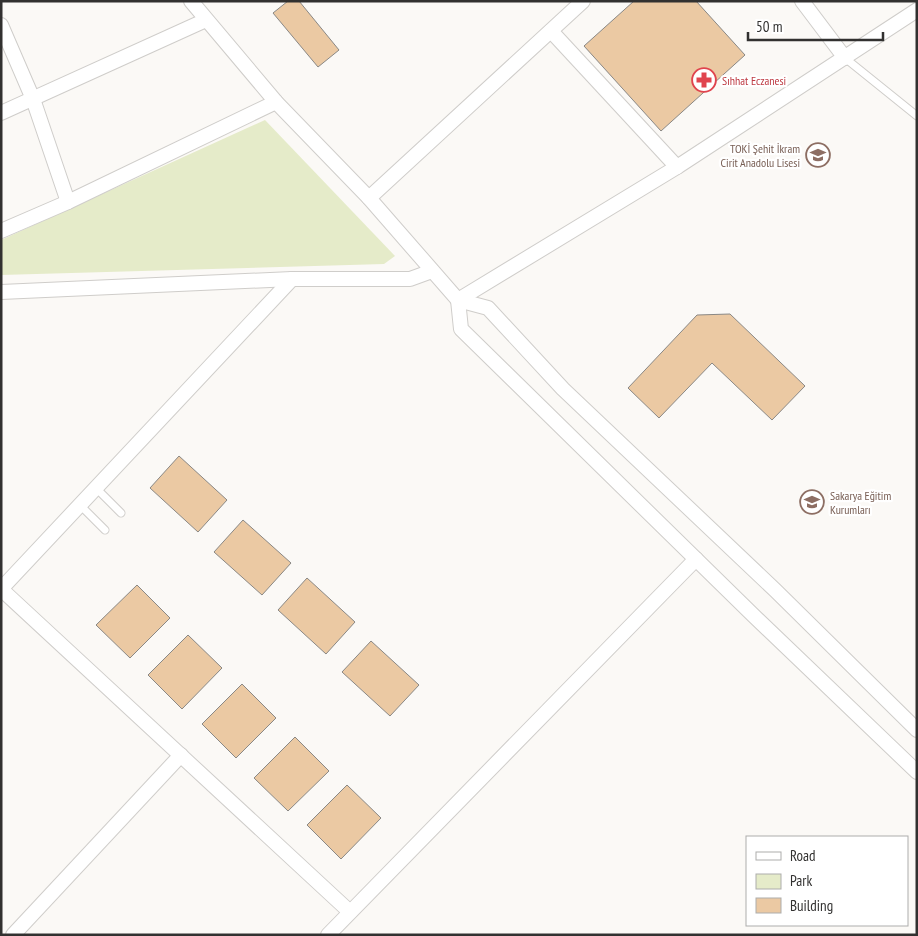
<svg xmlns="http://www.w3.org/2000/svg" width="918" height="936" viewBox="0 0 918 936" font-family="'PT Sans Narrow',sans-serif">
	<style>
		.green { fill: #e5ebc9 }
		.building { fill: #ebc9a3; stroke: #8a8885 }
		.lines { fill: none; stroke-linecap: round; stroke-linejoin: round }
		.service-casing { stroke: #cfcdca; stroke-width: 9 }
		.minor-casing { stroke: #cfcdca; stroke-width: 16 }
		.service { stroke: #fff; stroke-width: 7 }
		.minor { stroke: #fff; stroke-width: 14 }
		.labels { text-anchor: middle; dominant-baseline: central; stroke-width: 4.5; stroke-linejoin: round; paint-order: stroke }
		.health-label { font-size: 12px; fill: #be3a42; stroke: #fff; text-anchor: start }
		.education-label { font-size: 12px; fill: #785e54; stroke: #fff; text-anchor: end }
	</style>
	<rect width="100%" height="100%" fill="#fbf9f6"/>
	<polygon class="green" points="265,120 395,256 384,264 1,275 1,240"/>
	<g class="building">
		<polygon points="288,1 299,1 339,50 318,67 273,13"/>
		<polygon points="634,1 696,1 745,55 661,131 584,46"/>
		<polygon points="730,314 805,386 772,420 712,363 659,418 628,388 697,315"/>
		<polygon points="179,456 227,500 198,532 150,488"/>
		<polygon points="243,520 291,563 262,595 214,552"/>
		<polygon points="307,578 355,622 326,654 278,610"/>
		<polygon points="137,585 170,618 130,658 96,625"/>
		<polygon points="188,635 222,668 182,709 148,675"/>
		<polygon points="371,641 419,685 390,716 342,672"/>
		<polygon points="242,684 276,718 236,758 202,724"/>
		<polygon points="295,737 329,771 288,811 254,778"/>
		<polygon points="347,785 381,818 341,859 307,825"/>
	</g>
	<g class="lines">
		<g class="service-casing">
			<g id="service">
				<polyline points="845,58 917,116"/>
				<polyline points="96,488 121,513"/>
				<polyline points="80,505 105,530"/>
			</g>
		</g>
		<g class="minor-casing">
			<g id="minor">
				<polyline points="191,1 276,102 369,198 458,300 488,308 563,389 775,590 917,730"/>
				<polyline points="802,1 845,58"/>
				<polyline points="1,25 33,99 68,202"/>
				<polyline points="551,31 677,167"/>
				<polyline points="1,113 206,20"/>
				<polyline points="369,198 583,1"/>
				<polyline points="1,231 68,202 276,102"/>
				<polyline points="1,292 292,279 410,279 432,271"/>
				<polyline points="458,300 461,329 754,616 917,772"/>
				<polyline points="458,300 677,167 917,10"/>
				<polyline points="1,589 350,912"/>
				<polyline points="1,589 292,279"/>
				<polyline points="13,935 181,755"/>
				<polyline points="328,935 696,559"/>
			</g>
		</g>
		<use href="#service" class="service"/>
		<use href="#minor" class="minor"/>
	</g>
	<defs>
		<g id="pharmacy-ring" transform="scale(1.25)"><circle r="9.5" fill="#fff" stroke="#e0444e" stroke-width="1.5"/><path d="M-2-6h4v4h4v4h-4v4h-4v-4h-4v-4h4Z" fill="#e0444e"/></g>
		<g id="school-ring" transform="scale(1.25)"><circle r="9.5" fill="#fff" stroke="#8d6e63" stroke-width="1.5"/><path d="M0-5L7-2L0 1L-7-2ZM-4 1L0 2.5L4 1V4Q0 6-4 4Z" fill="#8d6e63"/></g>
	</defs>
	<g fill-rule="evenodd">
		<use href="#pharmacy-ring" x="704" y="80"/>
		<use href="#school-ring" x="818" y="155"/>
		<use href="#school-ring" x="812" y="502"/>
	</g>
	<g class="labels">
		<g class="health-label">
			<text x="722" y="80">Sıhhat Eczanesi</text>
		</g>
		<g class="education-label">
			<text x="800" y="148">TOKİ Şehit İkram<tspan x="800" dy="14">Cirit Anadolu Lisesi</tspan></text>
			<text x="830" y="495" text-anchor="start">Sakarya Eğitim<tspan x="830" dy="14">Kurumları</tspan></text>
		</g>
	</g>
	<rect width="918" height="936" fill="none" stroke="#323130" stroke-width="5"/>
	<rect x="746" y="836" width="162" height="90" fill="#ffffff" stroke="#adadac"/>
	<rect x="756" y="852" width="25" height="8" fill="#ffffff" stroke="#adadac"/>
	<text x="790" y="861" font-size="15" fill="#323130">Road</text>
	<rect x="756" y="874" width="25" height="15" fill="#e5ebc9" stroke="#adadac"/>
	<text x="790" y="886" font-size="15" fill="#323130">Park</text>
	<rect x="756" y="898" width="25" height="15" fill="#ebc9a3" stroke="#adadac"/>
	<text x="790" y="911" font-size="15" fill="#323130">Building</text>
	<path d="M748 32v8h135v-8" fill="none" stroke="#323130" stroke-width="2.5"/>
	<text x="756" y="32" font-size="15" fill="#323130" stroke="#ffffff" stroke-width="4" paint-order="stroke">50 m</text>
</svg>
